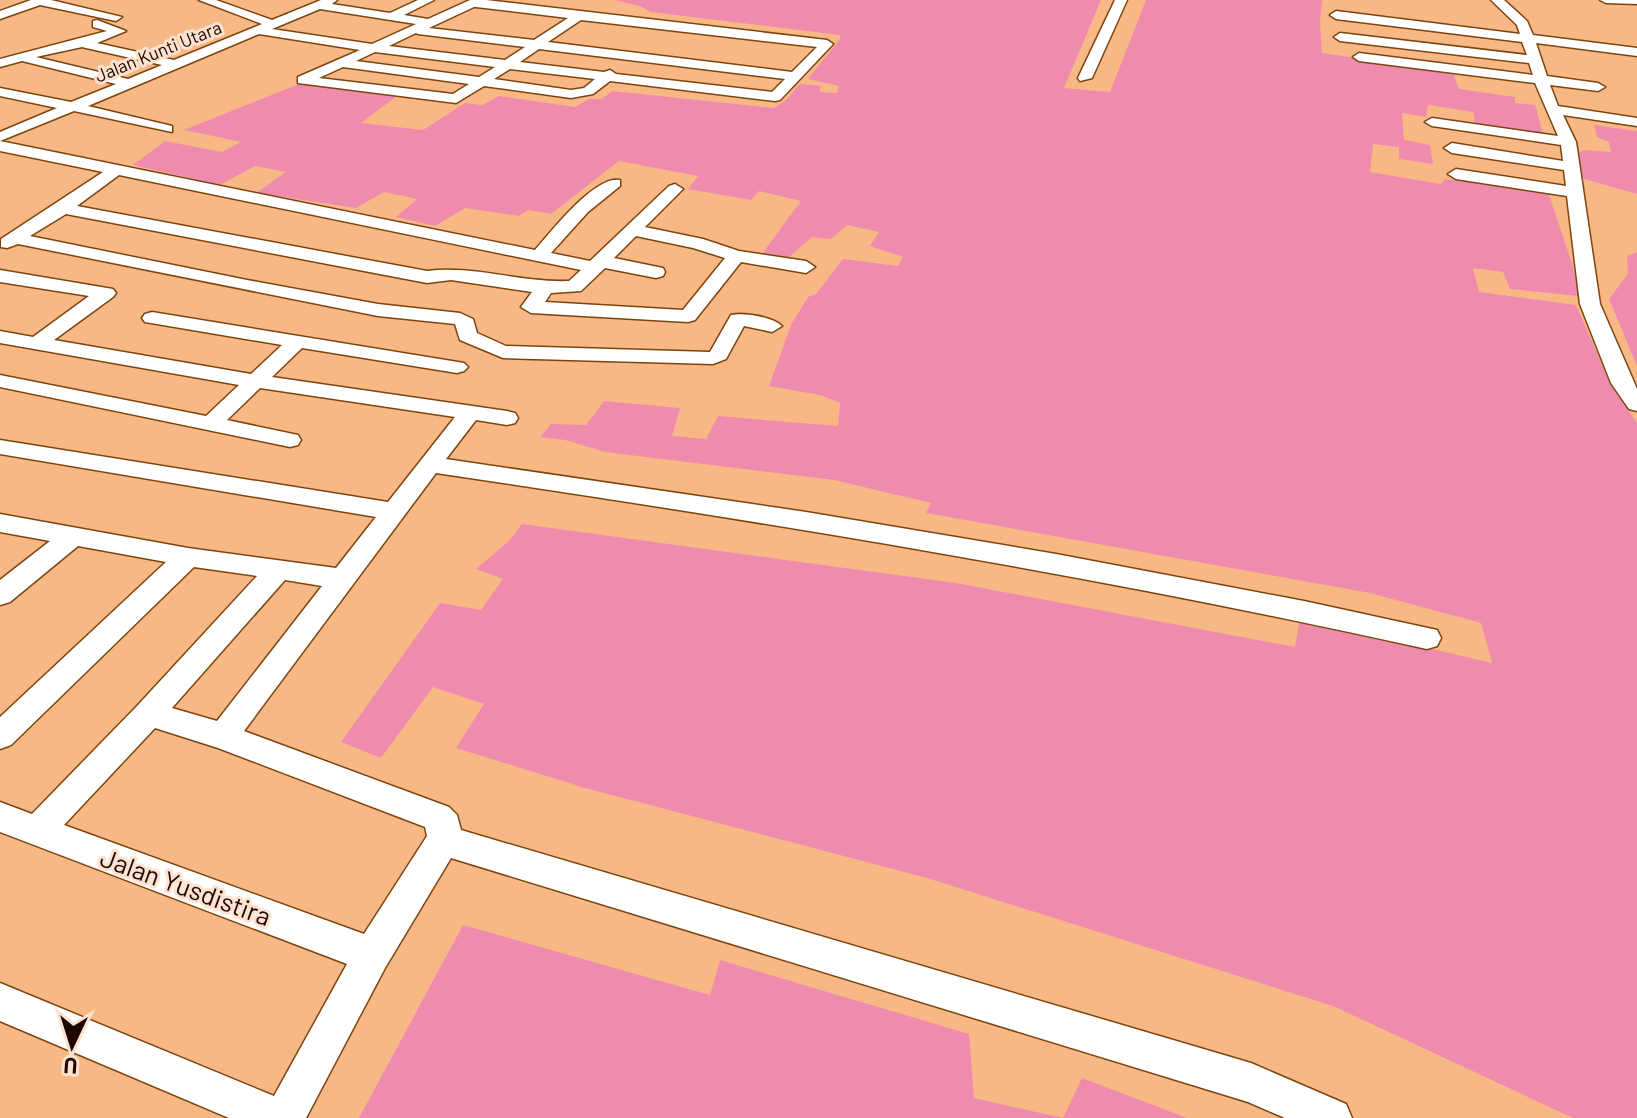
<svg xmlns="http://www.w3.org/2000/svg" width="1637" height="1118" viewBox="0 0 1637 1118" font-family="Barlow,sans-serif">
	<style>
		.green { fill: #ef8cae }
		.lines { fill: none; stroke-linecap: round; stroke-linejoin: round }
		.minor-casing { stroke: #7c450e; stroke-width: 3 }
		.minor { fill: #fff; fill-rule: evenodd }
		.labels { text-anchor: middle; dominant-baseline: central; stroke-width: 6; stroke-linejoin: round; paint-order: stroke }
		.far-street-label { font-size: 18px; fill: #1d0700; stroke: #fde2cf }
		.near-street-label { font-size: 26px; fill: #1d0700; stroke: #fde2cf }
	</style>
	<rect width="100%" height="100%" fill="#f8b886"/>
	<g class="green">
		<polygon points="614,0 1101,0 1064,88 1110,92 1146,0 1322,0 1320,21 1322,53 1436,69 1454,75 1459,89 1515,97 1515,103 1535,105 1543,134 1475,123 1473,112 1428,105 1426,117 1402,113 1404,140 1430,145 1433,164 1399,159 1399,147 1373,144 1370,172 1441,184 1445,179 1477,183 1478,180 1548,192 1573,266 1579,296 1510,289 1503,272 1473,268 1479,292 1576,305 1611,385 1637,423 1637,1118 1573,1118 1333,1006 927,878 585,788 456,748 484,704 433,687 381,758 341,742 440,603 481,610 503,579 476,569 509,541 522,524 956,583 1295,647 1300,618 1492,663 1481,623 1370,593 926,513 931,503 834,480 605,452 565,440 540,437 551,424 586,425 604,401 680,408 672,436 706,439 718,416 838,426 840,403 820,395 769,386 791,325 808,297 816,294 843,259 898,266 903,257 870,246 879,232 847,225 831,239 812,237 787,259 761,255 801,201 759,191 751,200 688,189 698,176 619,161 551,214 528,210 519,216 465,208 435,226 396,217 417,199 384,192 356,208 256,193 286,172 255,166 220,185 133,165 165,141 222,152 241,142 184,130 301,83 397,96 361,123 423,130 465,103 482,105 499,96 575,107 589,99 602,99 612,91 774,108 786,100 800,84 821,86 819,92 837,93 839,86 808,79 840,39 840,35 651,12 640,6"/>
		<polygon points="1594,125 1637,131 1637,194 1581,178 1576,153 1586,150 1611,152 1609,142 1597,137"/>
		<polygon points="1637,252 1637,366 1609,299 1628,274 1627,256"/>
		<polygon points="463,925 710,995 720,960 969,1034 974,1098 1063,1118 1082,1078 1187,1118 359,1118"/>
	</g>
	<g class="lines">
		<g class="minor-casing">
			<g id="minor">
				<polygon points="31,0 51,0 122,17 116,21 40,5 0,19 0,11"/>
				<path d="M 199,0 L 216,0 L 272,20 L 321,0 L 337,0 L 332,4 L 390,13 L 418,0 L 434,0 L 404,15 L 428,19 L 470,0 L 486,0 L 827,40 L 833,44 L 780,100 L 775,101 L 610,81 L 593,94 L 571,98 L 484,86 L 456,103 L 298,83 L 298,77 L 360,50 L 259,34 L 88,106 L 172,126 L 172,132 L 74,111 L 0,141 L 535,250 C 551,232 595,175 620,180 L 620,186 L 588,212 L 551,253 L 590,261 L 669,186 L 675,184 L 683,189 L 645,227 L 703,239 L 739,251 L 806,261 L 815,267 L 806,273 L 741,262 L 695,320 L 688,322 L 531,313 L 521,307 L 532,292 L 451,280 L 427,283 L 66,214 L 30,236 L 247,280 L 378,304 L 460,313 L 473,319 L 477,333 L 506,346 L 710,352 L 731,315 C 744,312 773,317 782,326 L 772,332 L 744,326 L 726,359 L 713,364 L 503,358 L 460,340 L 455,324 L 378,316 L 18,244 L 7,248 L 1,247 L 1,239 L 103,172 L 0,151 L 0,132 L 57,108 L 0,96 L 0,88 L 71,102 L 116,84 L 22,61 L 0,67 L 0,59 L 107,31 L 93,27 L 93,21 L 97,20 L 126,31 L 97,43 L 174,60 L 262,24 ZM 474,7 L 476,7 L 568,18 L 534,40 L 429,28 ZM 320,9 L 416,24 L 372,44 L 272,29 ZM 581,20 L 817,47 L 792,72 L 548,42 ZM 416,33 L 418,34 L 525,47 L 505,60 L 389,46 ZM 82,47 L 86,48 L 162,65 L 128,79 L 36,57 ZM 539,49 L 785,79 L 772,92 L 616,74 L 610,70 L 604,72 L 520,62 ZM 375,52 L 495,67 L 479,77 L 356,61 ZM 343,67 L 469,84 L 453,94 L 319,78 ZM 510,69 L 595,79 L 584,88 L 571,90 L 494,79 ZM 119,175 L 581,270 L 569,281 C 521,283 475,265 427,271 L 77,206 ZM 636,236 L 693,248 L 725,258 L 683,310 L 545,302 L 551,293 L 581,291 L 605,268 L 656,278 L 663,276 L 665,272 L 663,268 L 614,258 Z"/>
				<polygon points="1115,0 1127,0 1092,78 1080,81 1078,78"/>
				<polygon points="1491,0 1504,0 1527,21 1533,35 1637,48 1637,56 1536,43 1547,76 1598,83 1605,87 1598,91 1550,85 1558,106 1637,118 1637,126 1563,115 1576,142 1600,304 1637,389 1637,411 1629,409 1611,383 1580,304 1567,196 1456,179 1448,174 1456,169 1566,186 1564,170 1452,153 1444,148 1452,143 1563,161 1561,145 1432,126 1425,122 1432,118 1558,136 1535,83 1359,61 1353,57 1359,53 1533,75 1529,63 1340,41 1334,37 1340,33 1527,55 1522,42 1336,19 1330,15 1336,11 1520,34 1517,25"/>
				<polygon points="1600,0 1637,0 1637,4 1606,3"/>
				<path d="M 0,270 L 113,289 L 116,293 L 113,297 L 54,340 L 251,374 L 282,345 L 145,322 L 142,318 L 145,314 L 152,312 L 464,363 L 468,367 L 464,371 L 457,373 L 302,348 L 272,377 L 507,411 L 515,413 L 518,418 L 515,423 L 507,425 L 476,420 L 446,459 L 806,512 L 1056,554 L 1304,601 L 1437,630 L 1441,638 L 1437,646 L 1427,649 C 1099,576 768,522 436,473 L 244,731 L 449,807 L 457,815 L 461,830 L 1251,1063 L 1346,1104 L 1352,1118 L 1285,1118 L 1248,1102 L 451,858 L 385,968 L 306,1118 L 229,1118 L 0,1021 L 0,983 L 274,1096 L 347,964 L 0,832 L 0,802 L 32,814 L 138,705 L 257,576 L 194,567 L 11,745 L 0,749 L 0,717 L 166,562 L 78,546 L 10,602 L 0,605 L 0,580 L 50,541 L 0,532 L 0,514 L 188,548 L 336,568 L 376,517 L 0,454 L 0,440 L 388,502 L 455,417 L 260,388 L 227,420 L 298,435 L 301,440 L 298,445 L 290,447 L 0,387 L 0,375 L 206,416 L 239,385 L 0,343 L 0,331 L 33,337 L 89,296 L 0,282 ZM 285,580 L 322,586 L 217,721 L 172,708 ZM 155,728 L 218,748 L 425,827 L 427,836 L 364,934 L 64,825 Z"/>
			</g>
		</g>
		<use href="#minor" class="minor"/>
	</g>
	<g class="labels">
		<g class="far-street-label">
			<text transform="translate(158 51) rotate(-22)">Jalan Kunti Utara</text>
		</g>
		<g class="near-street-label">
			<text transform="translate(186 886) rotate(20)">Jalan Yusdistira</text>
		</g>
	</g>
	<g transform="translate(72 1046) rotate(184)" stroke="#fde2cf" stroke-width="6" paint-order="stroke">
	<path d="M0-6L14 30L0 20L-14 30Z" fill="#1d0700"/>
	<text y="-12" font-size="22" font-weight="bold" text-anchor="middle" fill="#1d0700">U</text>
	</g>
</svg>
